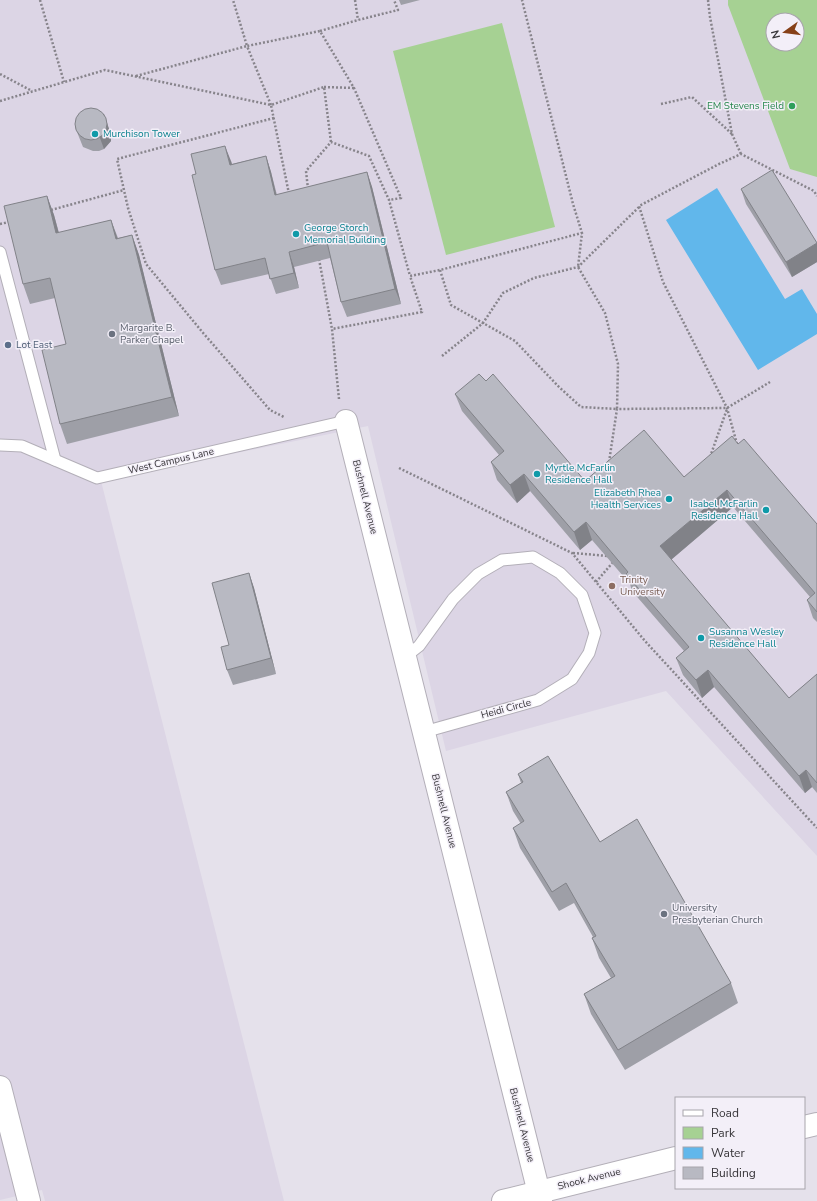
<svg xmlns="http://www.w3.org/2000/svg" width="817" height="1201" viewBox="0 0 817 1201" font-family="'Nunito Sans',sans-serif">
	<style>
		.built { fill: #dcd5e5; fill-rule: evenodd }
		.green { fill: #a6d193; fill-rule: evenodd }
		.water { fill: #61b7eb }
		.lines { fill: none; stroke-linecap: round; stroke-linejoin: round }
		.lane-casing { stroke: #b3afb8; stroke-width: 13 }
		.street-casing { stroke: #b3afb8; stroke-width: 24 }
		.secondary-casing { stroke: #b3afb8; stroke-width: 24 }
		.path { stroke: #87848b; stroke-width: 2.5; stroke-dasharray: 2 2; stroke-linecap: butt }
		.lane { stroke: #fff; stroke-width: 11 }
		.street { stroke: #fff; stroke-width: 22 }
		.secondary { stroke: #fff; stroke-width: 22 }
		.wall { fill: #9e9fa7 }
		.shaded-wall { fill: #818288 }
		.building { fill: #b8b9c2; stroke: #818288 }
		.leisure-dot { fill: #2e9e5b; stroke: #f3eff8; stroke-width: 1.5 }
		.culture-dot { fill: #0f9aa8; stroke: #f3eff8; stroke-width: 1.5 }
		.worship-dot { fill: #6b7280; stroke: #f3eff8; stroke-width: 1.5 }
		.service-dot { fill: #5c6f8a; stroke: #f3eff8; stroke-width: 1.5 }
		.education-dot { fill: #8d6e63; stroke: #f3eff8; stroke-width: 1.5 }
		.labels { text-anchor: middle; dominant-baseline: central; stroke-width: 3; stroke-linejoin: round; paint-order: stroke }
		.leisure-label { font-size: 10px; fill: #27864d; stroke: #f3eff8; text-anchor: end }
		.culture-label { font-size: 10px; fill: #0d838f; stroke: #f3eff8; text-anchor: start }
		.worship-label { font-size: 10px; fill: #5b616d; stroke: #f3eff8; text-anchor: start }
		.service-label { font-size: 10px; fill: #4e5e75; stroke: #f3eff8; text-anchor: start }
		.street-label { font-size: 10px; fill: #373539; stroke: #f3eff8 }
		.education-label { font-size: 10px; fill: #785e54; stroke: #f3eff8; text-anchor: start }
	</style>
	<rect width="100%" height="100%" fill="#e5e1eb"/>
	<path class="built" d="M 0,0 L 817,0 L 817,856 L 666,691 L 446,751 L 368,426 L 101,481 L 284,1201 L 45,1201 L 42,1190 L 0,1200 ZM 773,20 L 797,20 L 797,44 L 773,44 Z"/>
	<g class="green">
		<path d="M 728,0 L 817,0 L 817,177 L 790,169 L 728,5 ZM 773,20 L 797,20 L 797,44 L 773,44 Z"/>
		<polygon points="502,23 555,227 446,255 393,51"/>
	</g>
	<polygon class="water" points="717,188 785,299 802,289 817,314 817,334 758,370 666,220"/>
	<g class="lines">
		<g class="lane-casing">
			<g id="lane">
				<polyline points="0,252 55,460"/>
				<polyline points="0,445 22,446 97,478 346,421"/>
				<polyline points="405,657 419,646 453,599 478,574 502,560 533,557 560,573 582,595 595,633 589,653 572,679 538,700 424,732"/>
			</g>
		</g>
		<g class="street-casing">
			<g id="street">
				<polyline points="346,421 541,1201"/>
				<polyline points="0,1087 29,1201"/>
			</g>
		</g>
		<g class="secondary-casing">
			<g id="secondary">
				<polyline points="804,1127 817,1124"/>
				<polyline points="503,1201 676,1158"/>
			</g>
		</g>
		<g class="path">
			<polyline points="40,0 64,82"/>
			<polyline points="355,0 358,20"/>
			<polyline points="708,0 710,17 732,134 741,154"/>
			<polyline points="320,31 358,20 398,10 394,0"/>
			<polyline points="0,74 32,91"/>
			<polyline points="136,76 247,46 233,0"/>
			<polyline points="324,87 354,88"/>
			<polyline points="0,101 105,70 271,105"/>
			<polyline points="661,104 692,97 732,134"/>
			<polyline points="271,105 247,46 320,31 354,88 401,198 389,200"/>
			<polyline points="274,118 117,159 128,208 146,264 204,334 270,410 284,417"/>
			<polyline points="308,189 306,171 331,142 369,156 389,200 410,276"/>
			<polyline points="289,194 271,105 324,87 331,142"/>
			<polyline points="51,210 124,190"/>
			<polyline points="0,224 9,222"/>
			<polyline points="319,259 332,329"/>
			<polyline points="440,270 451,305 515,341 559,387 581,407 617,409 618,364 605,313 578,267 582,233 573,204 522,0"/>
			<polyline points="442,356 483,323 503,293 534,278 578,267 639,207"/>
			<polyline points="339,399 332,329 422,312 410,276 440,270 582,233"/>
			<polyline points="737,444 727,408 663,282 639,206 719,164 741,154 814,191 817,196"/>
			<polyline points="710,457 727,409"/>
			<polyline points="609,462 617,409 727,408 770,382"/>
			<polyline points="399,468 572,553 645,641 817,828"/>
			<polyline points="573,553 608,556"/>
			<polyline points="596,582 614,561"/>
		</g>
		<use href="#lane" class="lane"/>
		<use href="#street" class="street"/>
		<use href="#secondary" class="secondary"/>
	</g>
	<g class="wall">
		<polygon points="399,0 420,0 401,5"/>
		<polygon points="104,114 111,135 111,141 104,149 99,151 93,151 83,147 75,127"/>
		<polygon points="266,156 271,172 277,195 367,172 372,187 401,304 347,317 341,302 330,258 294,267 299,288 276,294 269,274 221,285 215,270 196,174 231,161 232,164"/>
		<polygon points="741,189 817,243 817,262 792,277 746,204"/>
		<polygon points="47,196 54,215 59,233 111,220 118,238 132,235 139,255 179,416 67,444 60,424 66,344 55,298 30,304 23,284"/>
		<polygon points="486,381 585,481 684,477 738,444 817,524 817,622 813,618 807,600 810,597 733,507 671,560 789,698 817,674 817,793 812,787 805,793 714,687 702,698 683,675 676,658 684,651 632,591 630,584 592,540 580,550 530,491 517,503 497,480 491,462 499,455 462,411 455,394"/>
		<polygon points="249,573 254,588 276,674 233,685 227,670 229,645"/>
		<polygon points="518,774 600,842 731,983 738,1003 625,1070 591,1014 584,994 611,978 599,958 592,938 593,937 574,903 559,911 520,848 513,828 521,824 513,811 506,792 521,783"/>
	</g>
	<g class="shaded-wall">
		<polygon points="104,114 111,135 111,141 104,149 100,138"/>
		<polygon points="225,146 231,161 236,180 230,165"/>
		<polygon points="266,156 271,172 280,211 275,195"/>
		<polygon points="367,172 372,187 401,304 395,289"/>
		<polygon points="47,196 54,215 64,253 56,233"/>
		<polygon points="111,220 118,240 116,239"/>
		<polygon points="132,235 139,255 179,416 172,397"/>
		<polygon points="817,243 817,262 792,277 786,262"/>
		<polygon points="289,252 294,267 299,288 294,273"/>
		<polygon points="524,474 530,491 517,503 510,485"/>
		<polygon points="727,490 733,507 666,564 660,546"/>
		<polygon points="586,522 592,540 580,550 574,532"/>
		<polygon points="249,573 254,588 276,674 271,658"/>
		<polygon points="708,670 714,687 702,698 696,680"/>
		<polygon points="806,770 812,787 805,793 799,776"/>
	</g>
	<g class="building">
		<circle cx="91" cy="124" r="16"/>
		<polygon points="225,146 230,165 266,156 275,195 367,172 395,289 341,302 327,242 289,252 294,273 270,279 265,258 215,270 192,175 196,174 191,154"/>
		<polygon points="772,170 817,243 786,262 741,189"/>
		<polygon points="47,196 56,233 111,220 116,239 132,235 172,397 60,424 42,350 66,344 50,278 23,284 4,206"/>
		<polygon points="479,374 486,381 493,374 585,481 644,430 684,477 732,436 738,444 744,439 817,524 817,612 807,600 815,593 727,490 660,546 789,698 817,674 817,783 806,770 799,776 708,670 696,680 676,658 689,647 626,574 628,572 586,522 574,532 524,474 510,485 491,462 504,451 455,394"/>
		<polygon points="249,573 271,658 227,670 221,647 229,645 212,583"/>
		<polygon points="548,756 600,842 637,819 731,983 618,1050 584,994 615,976 592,938 596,936 566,883 552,892 513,828 524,821 506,792 523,782 518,774"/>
	</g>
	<circle class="leisure-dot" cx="792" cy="106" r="4"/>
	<g class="culture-dot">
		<circle cx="95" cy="134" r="4"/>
		<circle cx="296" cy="234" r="4"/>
		<circle cx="537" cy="474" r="4"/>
		<circle cx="669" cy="499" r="4"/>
		<circle cx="766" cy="510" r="4"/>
		<circle cx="701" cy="638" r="4"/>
	</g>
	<g class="worship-dot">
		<circle cx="112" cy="334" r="4"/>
		<circle cx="664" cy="914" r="4"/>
	</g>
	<circle class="service-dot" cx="8" cy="345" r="4"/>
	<circle class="education-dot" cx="612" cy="586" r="4"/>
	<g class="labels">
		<g class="leisure-label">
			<text x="784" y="106">EM Stevens Field</text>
		</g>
		<g class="culture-label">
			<text x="103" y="134">Murchison Tower</text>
			<text x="304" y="228">George Storch<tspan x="304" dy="12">Memorial Building</tspan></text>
			<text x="545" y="468">Myrtle McFarlin<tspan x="545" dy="12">Residence Hall</tspan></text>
			<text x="661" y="493" text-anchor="end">Elizabeth Rhea<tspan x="661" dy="12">Health Services</tspan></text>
			<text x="758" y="504" text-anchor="end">Isabel McFarlin<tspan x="758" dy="12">Residence Hall</tspan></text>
			<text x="709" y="632">Susanna Wesley<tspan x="709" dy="12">Residence Hall</tspan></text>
		</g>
		<g class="worship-label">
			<text x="120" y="328">Margarite B.<tspan x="120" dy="12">Parker Chapel</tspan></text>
			<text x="672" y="908">University<tspan x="672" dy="12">Presbyterian Church</tspan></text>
		</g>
		<g class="service-label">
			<text x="16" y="345">Lot East</text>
		</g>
		<g class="street-label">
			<text transform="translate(171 461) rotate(-13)">West Campus Lane</text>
			<text transform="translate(365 497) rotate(76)">Bushnell Avenue</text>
			<text transform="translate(506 709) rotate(-15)">Heidi Circle</text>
			<text transform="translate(444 811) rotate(76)">Bushnell Avenue</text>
			<text transform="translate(522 1125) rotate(76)">Bushnell Avenue</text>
			<text transform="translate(589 1179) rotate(-14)">Shook Avenue</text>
		</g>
		<g class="education-label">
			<text x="620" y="580">Trinity<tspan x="620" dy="12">University</tspan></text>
		</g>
	</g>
	<rect x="675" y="1097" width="130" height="92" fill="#f3eff8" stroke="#a8a5ac"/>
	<rect x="683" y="1110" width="20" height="6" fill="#ffffff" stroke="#a8a5ac"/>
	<text x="711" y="1117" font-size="12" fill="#373539">Road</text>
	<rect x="683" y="1127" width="20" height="12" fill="#a6d193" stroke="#a8a5ac"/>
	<text x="711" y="1137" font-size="12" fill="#373539">Park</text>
	<rect x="683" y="1147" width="20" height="12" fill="#61b7eb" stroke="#a8a5ac"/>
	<text x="711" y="1157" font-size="12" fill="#373539">Water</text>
	<rect x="683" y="1167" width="20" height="12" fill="#b8b9c2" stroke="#a8a5ac"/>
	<text x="711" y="1177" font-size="12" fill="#373539">Building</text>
	<g transform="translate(785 32) rotate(256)"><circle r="19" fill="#f3eff8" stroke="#a8a5ac"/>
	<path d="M0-3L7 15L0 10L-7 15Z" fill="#864018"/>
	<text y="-6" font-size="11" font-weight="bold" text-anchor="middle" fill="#373539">N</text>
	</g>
</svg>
